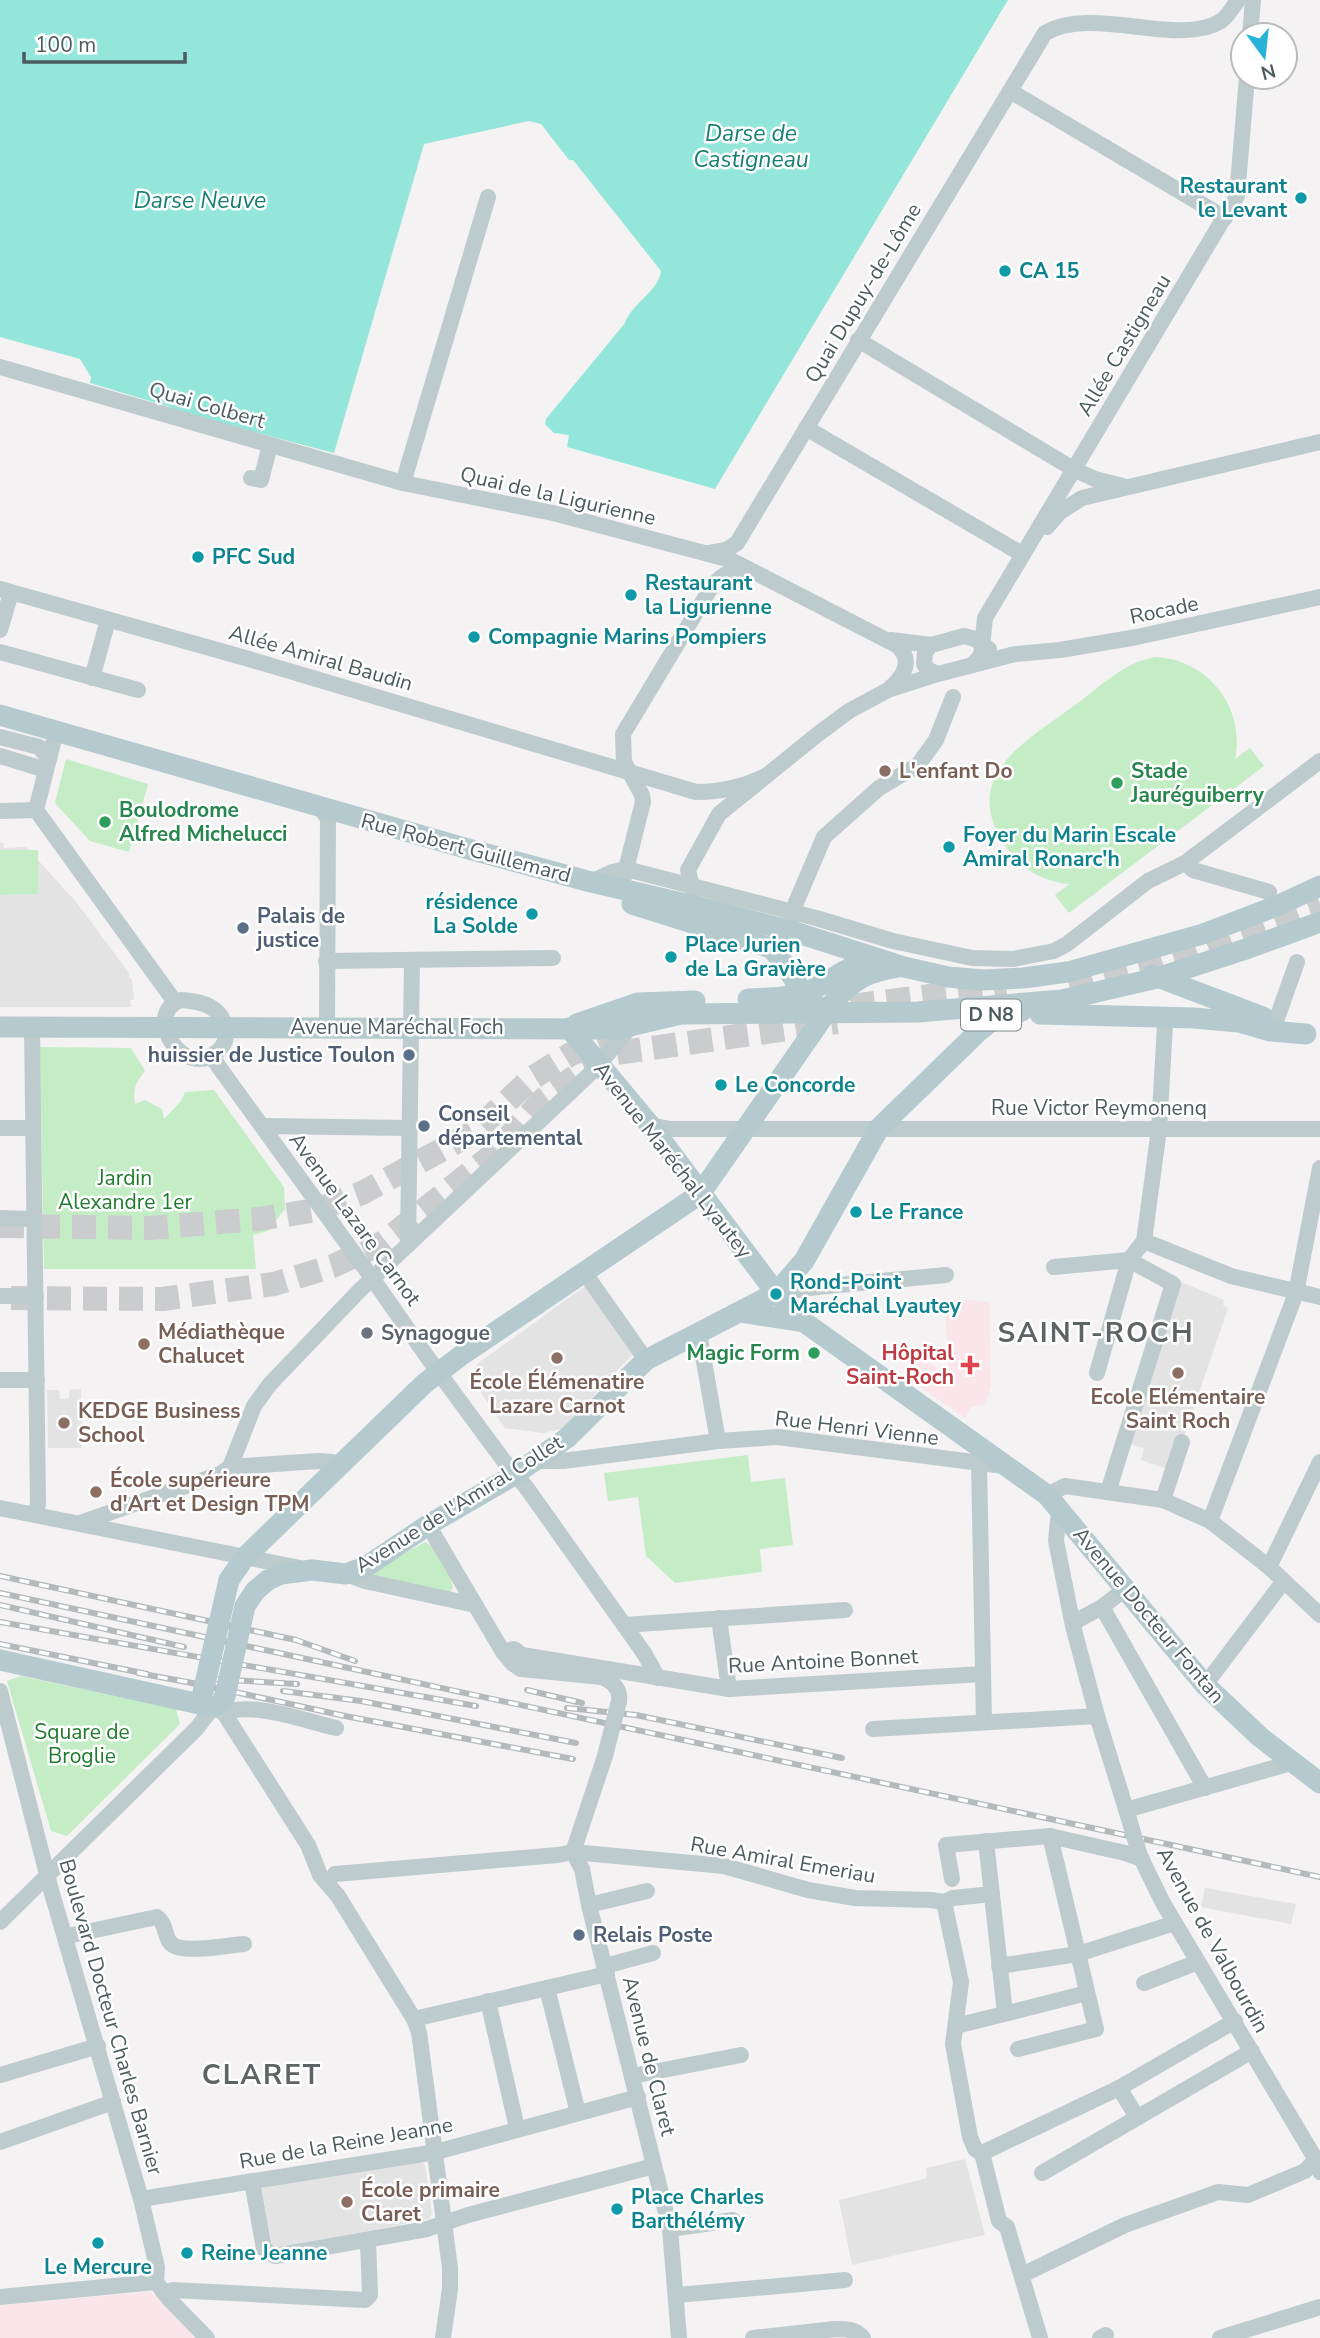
<svg xmlns="http://www.w3.org/2000/svg" width="1320" height="2338" viewBox="0 0 1320 2338" font-family="'Nunito Sans',sans-serif">
	<style>
		.education { fill: #e4e3e4 }
		.medical { fill: #fae5eb }
		.green { fill: #c4edc6 }
		.water { fill: #95e6da }
		.lines { fill: none; stroke-linecap: round; stroke-linejoin: round }
		.highway-tunnel { stroke: #cacccd; stroke-width: 24; stroke-dasharray: 24 12; stroke-linecap: butt }
		.minor { stroke: #becbcd; stroke-width: 16 }
		.major { stroke: #b4cace; stroke-width: 21 }
		.rail-casing { stroke: #b4b9bb; stroke-width: 6 }
		.rail { stroke: #fff; stroke-width: 3.5; stroke-dasharray: 10; stroke-linecap: butt }
		.minor-bridge { stroke: #becbcd; stroke-width: 16 }
		.major-bridge { stroke: #b4cace; stroke-width: 21 }
		.culture-dot { fill: #0f9aa8; stroke: #fff; stroke-width: 2.5 }
		.education-dot { fill: #8d6e63; stroke: #fff; stroke-width: 2.5 }
		.leisure-dot { fill: #2e9e5b; stroke: #fff; stroke-width: 2.5 }
		.service-dot { fill: #5c6f8a; stroke: #fff; stroke-width: 2.5 }
		.worship-dot { fill: #6b7280; stroke: #fff; stroke-width: 2.5 }
		.health-dot { fill: #e0444e; stroke: #fff; stroke-width: 2.5 }
		.labels { text-anchor: middle; dominant-baseline: central; stroke-width: 5; stroke-linejoin: round; paint-order: stroke }
		.shield { fill: #fff; stroke: #818c8e; stroke-width: 2 }
		.shield-label { font-size: 19px; font-weight: bold; fill: #4b5b5e }
		.culture-label { font-size: 21px; font-weight: bold; fill: #0d838f; stroke: #fff; text-anchor: start }
		.street-label { font-size: 21px; fill: #4b5b5e; stroke: #fff }
		.education-label { font-size: 21px; font-weight: bold; fill: #785e54; stroke: #fff; text-anchor: start }
		.leisure-label { font-size: 21px; font-weight: bold; fill: #27864d; stroke: #fff; text-anchor: start }
		.service-label { font-size: 21px; font-weight: bold; fill: #4e5e75; stroke: #fff; text-anchor: start }
		.park-label { font-size: 21px; fill: #1f7b2c; stroke: #fff }
		.worship-label { font-size: 21px; font-weight: bold; fill: #5b616d; stroke: #fff; text-anchor: start }
		.health-label { font-size: 21px; font-weight: bold; fill: #be3a42; stroke: #fff; text-anchor: end }
		.water-label { font-size: 23px; font-style: italic; fill: #167f70; stroke: #fff }
		.district-label { font-size: 28px; font-weight: bold; letter-spacing: 2px; fill: #5e6466; stroke: #fff }
	</style>
	<rect width="100%" height="100%" fill="#f4f2f2"/>
	<g class="education">
		<polygon points="0,843 3,843 4,848 26,847 77,903 129,973 129,978 132,979 134,1000 130,1000 131,1007 0,1007"/>
		<polygon points="1179,1281 1224,1300 1223,1305 1228,1308 1183,1440 1175,1438 1165,1468 1141,1460 1144,1448 1128,1444"/>
		<polygon points="588,1284 635,1352 561,1429 543,1433 505,1428 470,1377 477,1364"/>
		<polygon points="81,1389 82,1448 48,1448 47,1390 59,1390 60,1399 69,1398 70,1390"/>
		<polygon points="1205,1888 1296,1904 1291,1924 1201,1907"/>
		<polygon points="965,2159 985,2235 852,2265 839,2200 927,2178 926,2168"/>
		<polygon points="422,2162 425,2165 432,2214 429,2219 277,2249 272,2246 262,2190 265,2186"/>
	</g>
	<g class="medical">
		<polygon points="944,1298 989,1302 991,1386 984,1407 980,1405 971,1407 965,1418 904,1376 918,1356 950,1377"/>
		<polygon points="145,2292 152,2293 196,2338 0,2338 0,2305"/>
	</g>
	<g class="green">
		<path d="M 1155,657 C 1207,659 1246,707 1235,759 L 1250,748 L 1264,766 L 1069,913 L 1055,895 L 1070,884 C 1043,882 1022,869 1007,848 C 956,776 1028,740 1078,703 C 1102,685 1125,662 1155,657 Z"/>
		<polygon points="66,759 148,784 129,852 90,841 55,803"/>
		<polygon points="0,850 38,850 38,894 0,895"/>
		<path d="M 40,1047 L 131,1048 L 145,1071 C 136,1081 132,1092 135,1104 L 145,1100 L 162,1109 L 164,1119 L 181,1101 L 185,1092 L 214,1090 L 284,1187 L 285,1209 L 268,1231 L 253,1235 L 256,1269 L 44,1269 Z"/>
		<polygon points="748,1455 751,1482 785,1478 793,1545 760,1549 762,1572 675,1583 646,1556 638,1497 608,1501 604,1473"/>
		<path d="M 425,1542 C 438,1547 450,1574 453,1587 L 450,1593 L 380,1583 L 370,1573 Z"/>
		<polygon points="21,1676 176,1709 180,1724 67,1836 51,1831 7,1681"/>
	</g>
	<path class="water" d="M 0,0 L 1008,0 L 715,489 L 567,447 L 569,435 L 554,433 L 545,424 L 546,419 L 625,323 C 632,303 658,292 661,271 L 573,160 L 569,160 L 541,124 L 529,121 L 424,144 L 334,453 L 177,412 L 170,407 L 90,383 L 91,377 L 80,359 L 0,337 Z"/>
	<g class="lines">
		<g class="highway-tunnel">
			<polyline points="1070,988 1166,961 1320,904"/>
			<polyline points="851,1006 1006,986"/>
			<polyline points="0,1226 150,1228 259,1219 316,1210 362,1193 473,1133 532,1078 571,1054 610,1039 631,1035"/>
			<polyline points="11,1298 162,1299 274,1284 333,1266 384,1242 490,1157 545,1098 580,1073 616,1053 837,1022"/>
		</g>
		<g class="minor">
			<polyline points="1250,35 1253,0"/>
			<polyline points="1010,91 1225,218"/>
			<polyline points="858,340 1075,470 1095,479 1123,486"/>
			<path d="M 0,367 L 403,483 L 553,513 L 731,560 L 898,646 C 914,662 903,677 888,690"/>
			<polyline points="806,428 1022,554"/>
			<polyline points="251,478 261,480 270,445"/>
			<polyline points="403,483 488,197"/>
			<polyline points="1047,527 1060,512 1082,498 1320,442"/>
			<path d="M 709,553 L 726,550 L 737,543 L 1045,33 C 1093,5 1178,48 1221,21 C 1228,16 1233,7 1238,0"/>
			<path d="M 0,589 L 249,659 L 696,792 C 722,792 742,787 766,776"/>
			<polyline points="0,630 11,593"/>
			<polyline points="891,640 931,645 964,636 975,639 989,649"/>
			<polyline points="931,645 925,652 924,664 928,670 938,674"/>
			<polyline points="0,652 138,690"/>
			<polyline points="972,665 981,656 985,618 1237,196 1247,77"/>
			<polyline points="92,678 108,620"/>
			<polyline points="0,737 39,747 49,759"/>
			<polyline points="53,743 36,810 175,1002"/>
			<polyline points="0,756 46,770"/>
			<polyline points="318,806 328,818 327,1027"/>
			<polyline points="0,811 36,810"/>
			<polyline points="1185,863 1193,870 1269,892"/>
			<path d="M 624,877 L 643,802 L 642,795 L 624,762 L 623,734 L 712,586 C 724,573 731,570 749,570"/>
			<polyline points="591,882 612,872 626,869 816,918 893,941 972,958 1013,959 1054,951 1067,944 1148,881 1185,863 1320,761"/>
			<polyline points="693,892 688,870 719,814 818,734 849,711 888,690 938,674 1015,654 1060,650 1137,637 1320,597"/>
			<polyline points="791,919 792,912 824,837 879,788 918,765 936,740 953,697"/>
			<polyline points="326,961 553,958"/>
			<path d="M 181,1000 C 192,1001 203,1002 212,1008 C 226,1017 232,1039 218,1051 C 184,1082 141,1014 181,1000 Z"/>
			<polyline points="1276,1021 1297,962"/>
			<polyline points="32,1027 38,1504 35,1515"/>
			<polyline points="211,1056 372,1278 428,1358 504,1461 526,1487 644,1653 658,1678"/>
			<polyline points="650,1125 670,1129 1320,1129"/>
			<polyline points="262,1126 409,1128"/>
			<polyline points="0,1128 33,1128"/>
			<polyline points="0,1218 33,1219"/>
			<polyline points="1144,1241 1231,1276 1320,1297"/>
			<polyline points="408,1245 412,961"/>
			<polyline points="1054,1267 1129,1260"/>
			<polyline points="584,1272 646,1360"/>
			<polyline points="776,1293 817,1287 946,1275"/>
			<polyline points="0,1296 36,1296"/>
			<polyline points="699,1333 718,1441"/>
			<polyline points="1097,1373 1129,1260 1144,1241 1159,1129 1165,1025 1169,1017"/>
			<polyline points="0,1380 37,1380"/>
			<polyline points="984,1457 979,1463 984,1722"/>
			<polyline points="534,1461 563,1461 718,1441 778,1437 1004,1466"/>
			<polyline points="230,1467 318,1461 332,1462 339,1466"/>
			<polyline points="1108,1492 1173,1284 1129,1260"/>
			<polyline points="1047,1495 1065,1486 1163,1500 1210,1521 1269,1567 1320,1615"/>
			<polyline points="1163,1500 1182,1442"/>
			<polyline points="0,1508 300,1568"/>
			<polyline points="1063,1513 1058,1520 1056,1541 1073,1626 1097,1716 1129,1819"/>
			<polyline points="1210,1521 1296,1293 1320,1168"/>
			<polyline points="80,1523 220,1474 230,1467 254,1406 270,1384 360,1290 594,1070 631,1026"/>
			<path d="M 428,1525 L 503,1652 L 512,1663 L 521,1669 L 602,1677 C 612,1681 621,1689 619,1701"/>
			<polyline points="1269,1567 1320,1462"/>
			<polyline points="346,1574 365,1581 475,1605"/>
			<polyline points="1102,1607 1205,1788"/>
			<polyline points="719,1618 729,1689"/>
			<polyline points="624,1625 845,1610"/>
			<polyline points="1073,1626 1078,1620 1102,1607 1125,1589"/>
			<polyline points="503,1652 514,1649 522,1655 729,1689 983,1674"/>
			<polyline points="1205,1685 1283,1582"/>
			<polyline points="0,1691 51,1890 141,2199 157,2267 156,2282 169,2299 207,2338"/>
			<path d="M 224,1713 C 253,1701 305,1721 336,1728"/>
			<polyline points="873,1729 1097,1716"/>
			<polyline points="1126,1810 1284,1765 1290,1761"/>
			<polyline points="986,1841 1005,2013"/>
			<polyline points="573,1852 582,1869 589,1905 670,2229 679,2338"/>
			<polyline points="573,1852 605,1756"/>
			<polyline points="1140,1856 1163,1903 1316,2160 1320,2172"/>
			<polyline points="335,1874 558,1855 573,1852 724,1866 808,1890 855,1898 931,1900 944,1902"/>
			<polyline points="952,1879 946,1845 1050,1836 1125,1853 1142,1859"/>
			<polyline points="944,1902 961,1982 953,2044 970,2137 975,2149 982,2153 999,2221 1007,2227 1040,2338"/>
			<polyline points="944,1902 953,1898 992,1894"/>
			<polyline points="589,1905 647,1891"/>
			<polyline points="0,1922 197,1728 213,1707 224,1713 308,1845 320,1875 338,1896 414,2019 419,2032 450,2268 450,2289 443,2338"/>
			<path d="M 67,1936 L 157,1917 C 166,1924 164,1932 169,1941 C 177,1956 227,1945 244,1944"/>
			<polyline points="605,1966 653,1953"/>
			<polyline points="999,1966 1078,1954 1175,1923"/>
			<polyline points="1144,1983 1198,1962"/>
			<polyline points="547,1988 578,2113"/>
			<polyline points="488,2001 517,2128"/>
			<polyline points="414,2019 607,1974"/>
			<polyline points="956,2026 1087,1993"/>
			<polyline points="1018,2049 1096,2029 1050,1836"/>
			<polyline points="0,2075 98,2046"/>
			<polyline points="632,2076 741,2055"/>
			<polyline points="1119,2088 1137,2117"/>
			<polyline points="0,2142 113,2102"/>
			<polyline points="982,2153 1119,2088 1235,2021"/>
			<polyline points="1042,2173 1252,2051"/>
			<polyline points="252,2181 264,2249 275,2256 427,2229 468,2215 654,2166"/>
			<polyline points="141,2199 436,2152 638,2097"/>
			<polyline points="670,2229 733,2220"/>
			<polyline points="1022,2275 1125,2225 1218,2192 1248,2195 1305,2171 1316,2160"/>
			<polyline points="163,2292 173,2290 365,2300 370,2295 368,2241"/>
			<polyline points="677,2295 845,2280"/>
			<polyline points="0,2297 156,2282"/>
			<path d="M 753,2338 L 835,2329 C 846,2329 856,2329 863,2338"/>
			<polyline points="1100,2338 1106,2335"/>
			<polyline points="1220,2338 1320,2307"/>
		</g>
		<g class="major">
			<polyline points="0,715 472,850 591,882 716,911 798,933 904,967 948,977 983,980 1023,978 1068,972 1203,934 1279,905 1320,886"/>
			<path d="M 632,904 L 771,948 C 793,970 797,996 827,1012"/>
			<polyline points="1152,975 1263,1017"/>
			<path d="M 748,999 C 770,998 793,998 813,989 C 834,979 849,965 872,960"/>
			<polyline points="1040,1014 1194,1018 1239,1022 1270,1031 1306,1034"/>
			<polyline points="577,1024 638,1003 695,1001"/>
			<polyline points="0,1027 617,1029 681,1014 918,1012 1062,1000 1157,978 1246,949 1320,922"/>
			<polyline points="569,1028 650,1125 776,1293 804,1322 1047,1495 1205,1685 1260,1737 1320,1783"/>
			<polyline points="740,1312 804,1322"/>
			<path d="M 229,1580 L 245,1557 L 425,1383 L 463,1354 L 700,1194 L 835,1000 C 855,978 869,972 898,967"/>
			<polyline points="255,1591 268,1580 281,1574 312,1570 346,1574 367,1566 428,1525 514,1475 567,1438 646,1360 776,1293 804,1261 879,1128 979,1031 989,1023 1022,1011"/>
			<polyline points="0,1660 213,1707 220,1704 225,1696"/>
		</g>
		<g class="rail-casing">
			<g id="rail">
				<polyline points="0,1576 296,1640 355,1661"/>
				<polyline points="0,1593 1320,1877"/>
				<polyline points="0,1605 184,1647"/>
				<polyline points="0,1622 476,1706"/>
				<polyline points="0,1644 147,1674"/>
				<polyline points="138,1673 203,1685 345,1716 573,1759"/>
				<polyline points="214,1679 297,1684"/>
				<polyline points="527,1690 582,1703"/>
				<polyline points="283,1691 361,1701 576,1743"/>
				<polyline points="567,1708 636,1715 842,1758"/>
			</g>
		</g>
		<use href="#rail" class="rail"/>
		<g class="minor-bridge">
			<polyline points="605,1756 619,1701"/>
			<polyline points="1129,1819 1140,1856"/>
		</g>
		<g class="major-bridge">
			<polyline points="203,1692 229,1580"/>
			<polyline points="225,1696 245,1606 255,1591"/>
		</g>
	</g>
	<g class="culture-dot">
		<circle cx="1301" cy="198" r="7"/>
		<circle cx="1005" cy="271" r="7"/>
		<circle cx="198" cy="557" r="7"/>
		<circle cx="631" cy="595" r="7"/>
		<circle cx="474" cy="637" r="7"/>
		<circle cx="949" cy="847" r="7"/>
		<circle cx="532" cy="914" r="7"/>
		<circle cx="671" cy="957" r="7"/>
		<circle cx="721" cy="1085" r="7"/>
		<circle cx="856" cy="1212" r="7"/>
		<circle cx="776" cy="1294" r="7"/>
		<circle cx="617" cy="2209" r="7"/>
		<circle cx="98" cy="2243" r="7"/>
		<circle cx="187" cy="2253" r="7"/>
	</g>
	<g class="education-dot">
		<circle cx="885" cy="771" r="7"/>
		<circle cx="144" cy="1344" r="7"/>
		<circle cx="557" cy="1358" r="7"/>
		<circle cx="1178" cy="1373" r="7"/>
		<circle cx="64" cy="1423" r="7"/>
		<circle cx="96" cy="1492" r="7"/>
		<circle cx="347" cy="2202" r="7"/>
	</g>
	<g class="leisure-dot">
		<circle cx="1117" cy="783" r="7"/>
		<circle cx="105" cy="822" r="7"/>
		<circle cx="814" cy="1353" r="7"/>
	</g>
	<g class="service-dot">
		<circle cx="243" cy="928" r="7"/>
		<circle cx="409" cy="1055" r="7"/>
		<circle cx="424" cy="1126" r="7"/>
		<circle cx="579" cy="1935" r="7"/>
	</g>
	<circle class="worship-dot" cx="367" cy="1333" r="7"/>
	<path class="health-dot" d="M966.5 1354.5h7v7h7v7h-7v7h-7v-7h-7v-7h7z"/>
	<g class="labels">
		<rect class="shield" x="961" y="999.5" width="60" height="31" rx="5"/>
		<g class="shield-label">
			<text x="991" y="1015">D N8</text>
		</g>
		<g class="culture-label">
			<text x="1287" y="186" text-anchor="end">Restaurant<tspan x="1287" dy="24">le Levant</tspan></text>
			<text x="1019" y="271">CA 15</text>
			<text x="212" y="557">PFC Sud</text>
			<text x="645" y="583">Restaurant<tspan x="645" dy="24">la Ligurienne</tspan></text>
			<text x="488" y="637">Compagnie Marins Pompiers</text>
			<text x="963" y="835">Foyer du Marin Escale<tspan x="963" dy="24">Amiral Ronarc'h</tspan></text>
			<text x="518" y="902" text-anchor="end">résidence<tspan x="518" dy="24">La Solde</tspan></text>
			<text x="685" y="945">Place Jurien<tspan x="685" dy="24">de La Gravière</tspan></text>
			<text x="735" y="1085">Le Concorde</text>
			<text x="870" y="1212">Le France</text>
			<text x="790" y="1282">Rond-Point<tspan x="790" dy="24">Maréchal Lyautey</tspan></text>
			<text x="631" y="2197">Place Charles<tspan x="631" dy="24">Barthélémy</tspan></text>
			<text x="201" y="2253">Reine Jeanne</text>
			<text x="98" y="2267" text-anchor="middle">Le Mercure</text>
		</g>
		<g class="street-label">
			<text transform="translate(863 293) rotate(-59)">Quai Dupuy-de-Lôme</text>
			<text transform="translate(1124 345) rotate(-59)">Allée Castigneau</text>
			<text transform="translate(207 405) rotate(16)">Quai Colbert</text>
			<text transform="translate(558 496) rotate(13)">Quai de la Ligurienne</text>
			<text transform="translate(1164 610) rotate(-12)">Rocade</text>
			<text transform="translate(321 658) rotate(16)">Allée Amiral Baudin</text>
			<text transform="translate(466 848) rotate(15)">Rue Robert Guillemard</text>
			<text x="397" y="1027">Avenue Maréchal Foch</text>
			<text x="1099" y="1108">Rue Victor Reymonenq</text>
			<text transform="translate(673 1160) rotate(52)">Avenue Maréchal Lyautey</text>
			<text transform="translate(355 1219) rotate(54)">Avenue Lazare Carnot</text>
			<text transform="translate(857 1428) rotate(7)">Rue Henri Vienne</text>
			<text transform="translate(459 1504) rotate(-32)">Avenue de l'Amiral Collet</text>
			<text transform="translate(1149 1615) rotate(50)">Avenue Docteur Fontan</text>
			<text transform="translate(823 1661) rotate(-3)">Rue Antoine Bonnet</text>
			<text transform="translate(783 1860) rotate(10)">Rue Amiral Emeriau</text>
			<text transform="translate(1213 1940) rotate(61)">Avenue de Valbourdin</text>
			<text transform="translate(111 2017) rotate(74)">Boulevard Docteur Charles Barnier</text>
			<text transform="translate(649 2056) rotate(76)">Avenue de Claret</text>
			<text transform="translate(346 2143) rotate(-10)">Rue de la Reine Jeanne</text>
		</g>
		<g class="education-label">
			<text x="899" y="771">L'enfant Do</text>
			<text x="158" y="1332">Médiathèque<tspan x="158" dy="24">Chalucet</tspan></text>
			<text x="557" y="1382" text-anchor="middle">École Élémenatire<tspan x="557" dy="24">Lazare Carnot</tspan></text>
			<text x="1178" y="1397" text-anchor="middle">Ecole Elémentaire<tspan x="1178" dy="24">Saint Roch</tspan></text>
			<text x="78" y="1411">KEDGE Business<tspan x="78" dy="24">School</tspan></text>
			<text x="110" y="1480">École supérieure<tspan x="110" dy="24">d'Art et Design TPM</tspan></text>
			<text x="361" y="2190">École primaire<tspan x="361" dy="24">Claret</tspan></text>
		</g>
		<g class="leisure-label">
			<text x="1131" y="771">Stade<tspan x="1131" dy="24">Jauréguiberry</tspan></text>
			<text x="119" y="810">Boulodrome<tspan x="119" dy="24">Alfred Michelucci</tspan></text>
			<text x="800" y="1353" text-anchor="end">Magic Form</text>
		</g>
		<g class="service-label">
			<text x="257" y="916">Palais de<tspan x="257" dy="24">justice</tspan></text>
			<text x="395" y="1055" text-anchor="end">huissier de Justice Toulon</text>
			<text x="438" y="1114">Conseil<tspan x="438" dy="24">départemental</tspan></text>
			<text x="593" y="1935">Relais Poste</text>
		</g>
		<g class="park-label">
			<text x="125" y="1178">Jardin<tspan x="125" dy="24">Alexandre 1er</tspan></text>
			<text x="82" y="1732">Square de<tspan x="82" dy="24">Broglie</tspan></text>
		</g>
		<g class="worship-label">
			<text x="381" y="1333">Synagogue</text>
		</g>
		<g class="health-label">
			<text x="954" y="1353">Hôpital<tspan x="954" dy="24">Saint-Roch</tspan></text>
		</g>
		<g class="water-label">
			<text x="751" y="133">Darse de<tspan x="751" dy="26">Castigneau</tspan></text>
			<text x="200" y="200">Darse Neuve</text>
		</g>
		<g class="district-label">
			<text x="1096" y="1333">SAINT-ROCH</text>
			<text x="262" y="2075">CLARET</text>
		</g>
	</g>
	<g transform="translate(1264 56) rotate(165)"><circle r="33" fill="#ffffff" stroke="#b7bdbf" stroke-width="2"/>
	<path d="M0-5L12 26L0 18L-12 26Z" fill="#27b3d8"/>
	<text y="-10" font-size="19" font-weight="bold" text-anchor="middle" fill="#4b5b5e">N</text>
	</g>
	<path d="M24 52v10h161v-10" fill="none" stroke="#4b5b5e" stroke-width="3.5"/>
	<text x="35" y="52" font-size="21" fill="#4b5b5e" stroke="#ffffff" stroke-width="5" paint-order="stroke">100 m</text>
</svg>
